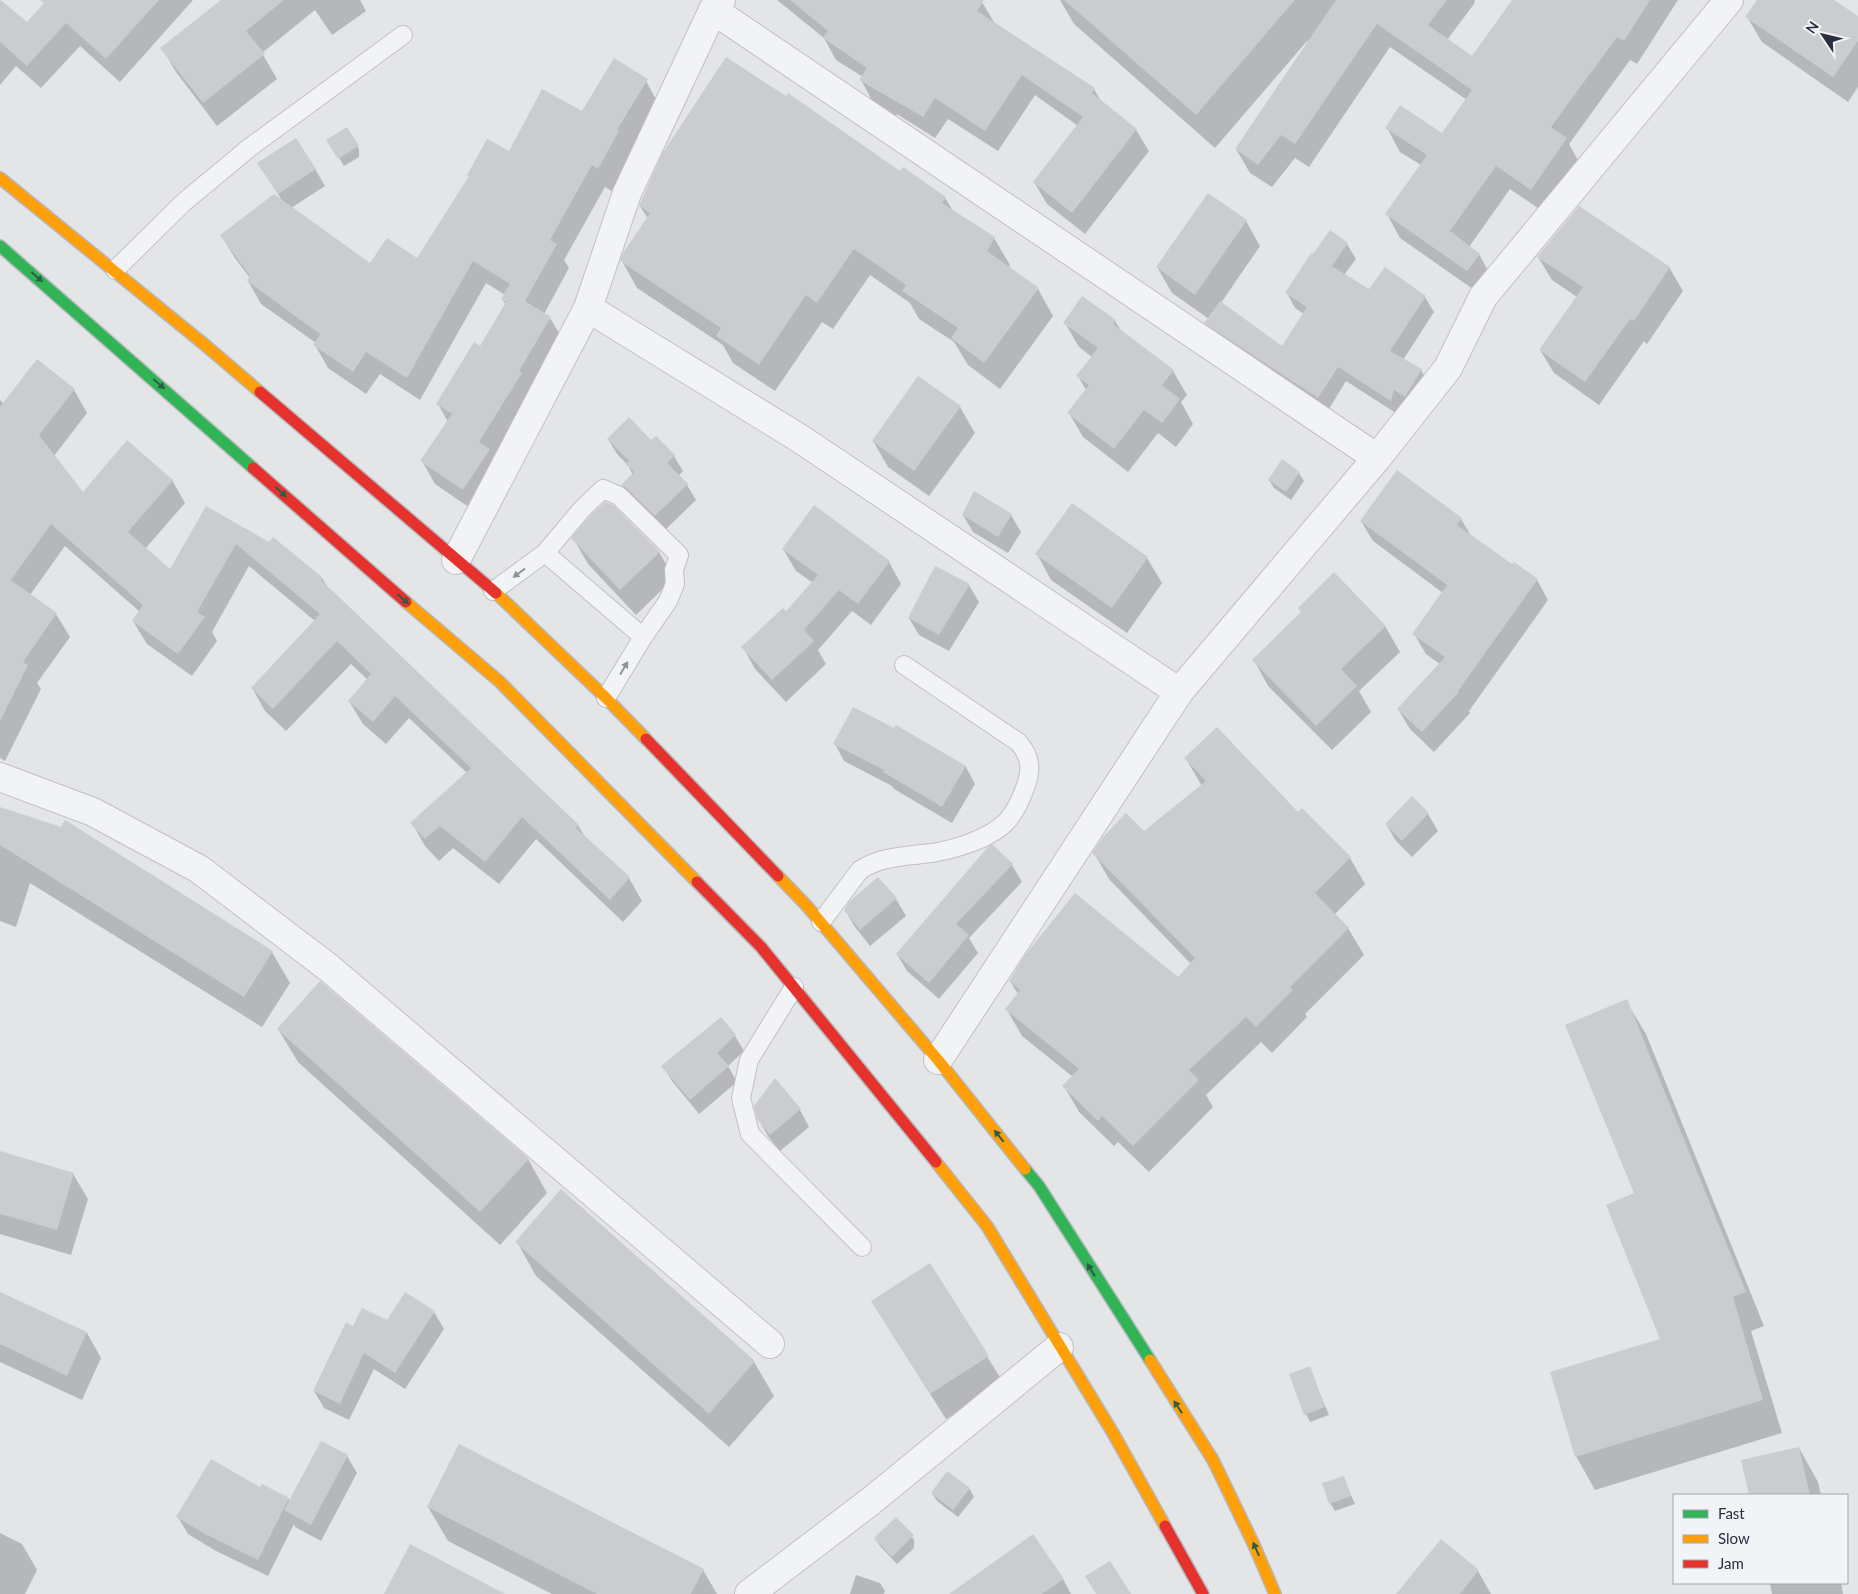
<svg xmlns="http://www.w3.org/2000/svg" width="1858" height="1594" viewBox="0 0 1858 1594" font-family="Lato,sans-serif">
	<style>
		.shadow { fill: #0003 }
		.building { fill: #caccd0 }
		.lines { fill: none; stroke-linecap: round; stroke-linejoin: round }
		.lane-casing { stroke: #c0c1c4; stroke-width: 20 }
		.street-casing { stroke: #c0c1c4; stroke-width: 30 }
		.fast-casing { stroke: #b5b8bc; stroke-width: 14 }
		.slow-casing { stroke: #b5b8bc; stroke-width: 14 }
		.jam-casing { stroke: #b5b8bc; stroke-width: 14 }
		.lane { stroke: #f2f3f5; stroke-width: 18 }
		.street { stroke: #f2f3f5; stroke-width: 28 }
		.fast { stroke: #30b455; stroke-width: 11 }
		.slow { stroke: #ff9f0a; stroke-width: 11 }
		.jam { stroke: #e5322d; stroke-width: 11 }
		.oneway { fill: #2c5e47 }
		.oneway2 { fill: #8e929a }
	</style>
	<rect width="100%" height="100%" fill="#e3e5e7"/>
	<g class="shadow">
		<polygon points="0,0 28,23 49,0 193,0 120,82 80,46 41,88 16,66 0,85"/>
		<polygon points="240,0 360,0 366,11 332,35 315,10 262,53 277,79 217,126 176,72 162,48"/>
		<polygon points="777,0 979,0 982,2 995,24 1094,89 1102,103 1136,130 1149,151 1085,234 1047,204 1034,182 1078,126 1035,95 998,151 948,119 935,138 897,114 896,116 873,102 861,80 863,77 836,60 824,38"/>
		<polygon points="1060,0 1475,0 1474,4 1447,40 1473,58 1514,0 1678,0 1637,64 1630,60 1569,144 1579,162 1545,213 1510,189 1469,247 1479,254 1492,278 1480,294 1400,238 1387,214 1421,165 1400,152 1387,128 1442,135 1467,100 1390,47 1309,167 1295,158 1272,187 1250,173 1236,149 1309,42 1307,41 1215,148 1074,24"/>
		<polygon points="1758,0 1832,0 1858,18 1858,87 1848,102 1762,42 1747,17"/>
		<polygon points="646,81 659,105 630,152 631,155 612,191 605,187 564,260 569,268 544,314 550,318 564,341 476,512 435,484 422,461 448,422 438,404 480,348 506,305 502,299 505,295 486,283 420,400 380,374 366,394 328,368 315,345 316,343 261,304 248,281 250,278 235,258 221,235 283,202 269,180 315,169 325,186 291,208 371,265 418,259 470,177 468,175 583,112"/>
		<polygon points="346,129 359,149 359,157 344,166 328,140"/>
		<polygon points="901,173 945,198 953,211 994,238 1010,265 1008,268 1038,289 1053,316 1000,389 968,365 954,342 919,319 910,303 870,275 833,329 822,322 775,391 733,363 723,345 637,288 622,261 648,219 640,206"/>
		<polygon points="1246,221 1260,246 1221,303 1282,348 1304,314 1295,308 1287,293 1313,256 1347,244 1356,259 1344,275 1369,291 1425,297 1434,312 1403,360 1421,370 1430,385 1399,415 1346,381 1327,412 1215,338 1206,323 1209,319 1172,293 1157,267"/>
		<polygon points="1538,257 1669,267 1683,291 1647,344 1644,341 1599,405 1554,373 1540,350 1577,297 1552,280"/>
		<polygon points="1115,321 1122,332 1173,371 1187,395 1181,402 1193,424 1176,447 1158,433 1128,472 1083,437 1069,413 1086,390 1078,376 1092,357 1079,347 1065,323"/>
		<polygon points="38,361 74,390 87,413 54,456 83,494 172,480 185,503 145,549 170,571 206,508 322,578 328,588 578,825 585,837 629,878 642,901 623,922 536,839 499,884 453,848 439,861 425,846 412,823 467,773 409,718 386,744 363,724 349,701 368,680 351,664 286,731 265,711 252,688 315,621 249,566 212,632 217,641 192,676 147,644 133,621 140,612 65,546 30,595 56,614 70,637 37,683 41,689 5,761 0,758 0,400 4,404"/>
		<polygon points="960,407 975,433 929,496 888,467 873,441"/>
		<polygon points="608,439 651,442 674,456 683,471 678,476 687,485 696,500 664,531 631,500 622,485 633,475 628,465 617,454"/>
		<polygon points="1397,472 1461,519 1471,536 1513,566 1537,580 1548,600 1469,711 1470,713 1434,752 1410,729 1398,709 1440,664 1426,654 1414,634 1443,593 1373,541 1361,521"/>
		<polygon points="1299,473 1304,481 1291,500 1274,488 1269,480"/>
		<polygon points="963,515 1011,515 1021,532 1008,553 973,532"/>
		<polygon points="573,538 659,552 674,578 636,615 588,564"/>
		<polygon points="783,549 889,562 901,584 871,625 852,611 818,650 826,664 786,702 755,669 743,647 786,613 813,583 796,571"/>
		<polygon points="1037,554 1147,558 1162,583 1127,633 1051,580"/>
		<polygon points="969,585 979,602 949,651 919,635 909,618"/>
		<polygon points="1385,626 1400,652 1359,691 1371,712 1332,750 1268,686 1254,660"/>
		<polygon points="896,727 966,767 975,784 952,823 894,789 892,786 844,761 835,744 894,730"/>
		<polygon points="1186,759 1298,814 1302,809 1350,858 1365,884 1335,914 1348,928 1364,955 1305,1014 1307,1017 1272,1053 1261,1042 1206,1095 1213,1107 1149,1172 1118,1142 1114,1146 1079,1112 1064,1086 1073,1077 1022,1036 1007,1010 1018,994 1010,981 1178,978 1191,964 1109,879 1094,853 1144,833 1202,786"/>
		<polygon points="0,809 61,829 272,952 290,983 262,1027 30,883 16,927 0,921"/>
		<polygon points="1428,814 1438,831 1412,857 1396,841 1386,824"/>
		<polygon points="992,846 1012,865 1022,882 969,938 978,953 939,999 907,971 897,954"/>
		<polygon points="878,879 896,899 906,916 870,946 855,927 845,910"/>
		<polygon points="1626,1001 1646,1034 1764,1326 1751,1331 1782,1433 1595,1490 1576,1456 1662,1340 1635,1194"/>
		<polygon points="721,1019 735,1036 744,1051 728,1066 737,1082 699,1114 672,1081 663,1066"/>
		<polygon points="278,1029 528,1159 547,1193 500,1245 298,1062"/>
		<polygon points="800,1110 809,1127 780,1151 768,1136 758,1118"/>
		<polygon points="0,1152 73,1174 88,1199 71,1255 0,1234"/>
		<polygon points="561,1191 754,1362 774,1396 729,1447 536,1276 517,1242"/>
		<polygon points="930,1265 1003,1382 946,1419 872,1302"/>
		<polygon points="0,1293 87,1333 101,1358 82,1400 0,1362"/>
		<polygon points="406,1294 434,1312 444,1329 405,1389 374,1369 349,1420 324,1408 314,1391 354,1327 388,1322"/>
		<polygon points="1309,1368 1329,1415 1310,1422 1306,1414"/>
		<polygon points="1799,1448 1818,1482 1821,1495 1750,1495 1743,1461"/>
		<polygon points="347,1456 357,1473 321,1541 295,1527 294,1524 268,1576 216,1551 188,1534 178,1517 261,1489 288,1498 290,1502"/>
		<polygon points="1343,1477 1355,1504 1335,1511 1330,1503"/>
		<polygon points="969,1488 974,1497 958,1517 937,1501 932,1493"/>
		<polygon points="428,1507 703,1570 717,1594 552,1594 448,1541"/>
		<polygon points="909,1532 914,1540 914,1548 897,1564 880,1546 875,1538"/>
		<polygon points="0,1533 22,1544 37,1570 25,1594 0,1594"/>
		<polygon points="1478,1571 1491,1594 1398,1594"/>
		<polygon points="856,1575 880,1583 885,1591 884,1594 850,1594"/>
		<polygon points="1063,1579 1071,1594 951,1594"/>
		<polygon points="1770,1583 1841,1583 1843,1594 1772,1594"/>
	</g>
	<g class="building">
		<polygon points="0,0 27,22 44,3 40,0 159,0 106,59 66,23 27,66 0,42"/>
		<polygon points="221,0 284,0 246,31 265,54 203,103 160,48"/>
		<polygon points="790,0 984,0 977,11 1095,88 1092,93 1137,129 1072,213 1033,182 1083,117 1022,75 985,131 935,98 923,117 859,80 867,68 823,38 828,31"/>
		<polygon points="1064,0 1295,0 1196,115"/>
		<polygon points="1336,0 1447,0 1428,25 1472,56 1512,0 1650,0 1624,41 1617,37 1551,127 1567,138 1531,190 1496,166 1450,231 1480,254 1467,271 1385,214 1427,155 1385,128 1400,105 1442,133 1472,90 1377,24 1295,144 1281,135 1258,165 1235,149"/>
		<polygon points="1757,0 1834,0 1858,16 1858,41 1833,77 1745,17"/>
		<polygon points="726,57 786,96 788,93 900,171 903,167 946,197 942,203 995,237 987,251 1039,288 984,363 951,338 958,328 902,291 906,285 854,249 817,303 806,295 759,365 716,336 721,328 620,261 623,253 650,213 639,206 662,154"/>
		<polygon points="614,58 648,79 617,130 619,131 598,169 592,165 550,240 557,244 525,301 551,317 519,371 522,373 479,442 490,449 463,490 420,461 452,414 436,404 474,342 480,346 506,302 501,299 510,284 473,261 407,378 366,352 353,372 313,345 320,334 247,281 250,276 220,235 274,194 370,263 387,238 417,258 469,176 467,175 487,139 509,151 542,89 582,111"/>
		<polygon points="347,127 359,146 338,159 326,140"/>
		<polygon points="296,138 316,169 278,194 257,163"/>
		<polygon points="1208,193 1247,220 1195,295 1156,267"/>
		<polygon points="1579,206 1670,267 1634,321 1630,319 1585,382 1539,350 1583,287 1537,257"/>
		<polygon points="1330,230 1348,243 1332,266 1369,289 1385,267 1426,296 1390,351 1422,369 1405,397 1394,390 1391,401 1338,367 1318,398 1204,323 1220,301 1282,346 1307,307 1285,293 1311,253 1313,254"/>
		<polygon points="1082,296 1116,320 1113,324 1174,370 1162,385 1180,399 1162,423 1144,410 1114,449 1067,413 1089,385 1076,376 1098,348 1063,323"/>
		<polygon points="37,359 75,389 39,435 83,492 127,440 173,480 128,532 170,569 206,506 269,542 273,537 323,578 321,580 579,825 576,828 630,877 610,900 522,817 485,862 440,826 425,839 410,823 471,768 395,696 373,722 348,701 371,674 337,641 273,709 251,688 320,614 236,544 197,612 205,617 178,654 132,621 143,605 51,524 11,580 57,613 23,662 28,665 0,721 0,407"/>
		<polygon points="918,376 961,406 914,471 872,441"/>
		<polygon points="629,417 651,440 656,436 675,455 667,463 688,484 655,516 626,488 621,485 634,472 626,464 629,461 607,439"/>
		<polygon points="1282,459 1300,472 1286,492 1268,480"/>
		<polygon points="1397,470 1462,518 1457,525 1512,564 1514,562 1538,579 1458,691 1459,692 1422,732 1397,709 1445,657 1412,634 1447,585 1360,521"/>
		<polygon points="974,491 1012,514 998,537 962,515"/>
		<polygon points="605,502 613,505 660,552 620,590 571,538 590,516"/>
		<polygon points="1072,503 1148,557 1112,608 1035,554"/>
		<polygon points="814,505 890,561 858,604 839,590 804,630 814,641 772,680 741,647 783,608 786,611 818,575 782,549"/>
		<polygon points="935,566 970,584 939,635 908,618"/>
		<polygon points="1334,572 1386,626 1341,669 1357,686 1316,726 1252,660 1301,612 1298,608"/>
		<polygon points="853,707 894,728 896,725 966,766 942,807 883,772 884,770 833,744"/>
		<polygon points="1217,727 1298,812 1302,808 1351,857 1315,893 1349,928 1290,987 1293,990 1256,1027 1246,1017 1189,1070 1199,1080 1133,1146 1102,1116 1098,1121 1062,1086 1079,1069 1005,1009 1020,990 1009,981 1025,955 1075,893 1178,977 1195,958 1092,853 1104,836 1126,813 1144,831 1206,781 1184,758"/>
		<polygon points="1412,796 1429,813 1402,841 1385,824"/>
		<polygon points="0,807 61,827 65,820 273,951 244,997 0,845"/>
		<polygon points="992,844 1013,864 956,924 969,935 929,983 896,954 988,847"/>
		<polygon points="878,877 897,898 860,930 844,910 849,902"/>
		<polygon points="320,981 529,1159 480,1212 277,1029"/>
		<polygon points="1627,999 1746,1292 1733,1297 1763,1400 1575,1457 1550,1372 1660,1339 1606,1205 1634,1193 1565,1025"/>
		<polygon points="721,1017 736,1035 717,1053 729,1066 690,1100 661,1066"/>
		<polygon points="775,1078 801,1109 770,1135 757,1119 754,1106"/>
		<polygon points="0,1151 74,1173 57,1230 0,1214"/>
		<polygon points="561,1189 755,1361 709,1414 515,1242"/>
		<polygon points="930,1263 989,1356 930,1394 871,1301"/>
		<polygon points="0,1292 87,1332 67,1376 0,1344"/>
		<polygon points="405,1292 435,1311 395,1373 364,1353 340,1404 313,1391 346,1322 353,1326 362,1308 387,1320"/>
		<polygon points="1310,1366 1325,1407 1304,1415 1289,1374"/>
		<polygon points="321,1441 348,1455 311,1525 284,1510"/>
		<polygon points="459,1444 704,1569 691,1594 597,1594 427,1507"/>
		<polygon points="1799,1447 1810,1495 1749,1495 1741,1460"/>
		<polygon points="211,1459 260,1487 262,1484 289,1498 258,1560 205,1534 176,1517"/>
		<polygon points="947,1471 970,1488 953,1510 931,1493"/>
		<polygon points="1344,1476 1351,1496 1329,1504 1322,1483"/>
		<polygon points="896,1517 914,1535 892,1557 874,1538"/>
		<polygon points="1033,1534 1064,1579 1042,1594 949,1594"/>
		<polygon points="1441,1539 1479,1570 1460,1594 1396,1594"/>
		<polygon points="410,1544 505,1594 384,1594"/>
		<polygon points="1110,1561 1131,1594 1096,1594 1085,1576"/>
	</g>
	<g class="lines">
		<g class="lane-casing">
			<g id="lane">
				<polyline points="115,270 184,202 249,148 403,35"/>
				<polyline points="545,553 643,637"/>
				<polyline points="493,591 545,553 582,509 603,489 619,496 679,555 674,570 675,584 668,601 643,637 606,698"/>
				<path d="M 821,922 L 860,870 C 880,857 900,857 922,854 C 948,852 989,840 1007,821 C 1015,812 1021,799 1025,788 C 1032,770 1031,756 1018,742 L 904,665"/>
				<polyline points="794,987 749,1060 741,1098 750,1134 862,1247"/>
			</g>
		</g>
		<g class="street-casing">
			<g id="street">
				<polyline points="721,0 713,10 1377,458"/>
				<polyline points="588,308 799,438 1179,692"/>
				<polyline points="456,560 588,308 627,193 713,10"/>
				<polyline points="0,777 93,812 199,869 329,968 770,1344"/>
				<polyline points="938,1060 1179,692 1377,458 1448,368 1483,297 1729,0"/>
				<polyline points="749,1594 871,1501 1059,1347"/>
			</g>
		</g>
		<g class="fast-casing">
			<g id="fast">
				<polyline points="0,246 253,468"/>
				<polyline points="1025,1169 1039,1186 1150,1360"/>
			</g>
		</g>
		<g class="slow-casing">
			<g id="slow">
				<polyline points="0,178 205,345 260,392"/>
				<polyline points="496,593 606,698 646,739"/>
				<polyline points="406,602 500,682 697,882"/>
				<polyline points="778,876 806,905 938,1060 1025,1169"/>
				<polyline points="936,1162 987,1226 1113,1433 1165,1526"/>
				<polyline points="1150,1360 1213,1460 1254,1545 1275,1594"/>
			</g>
		</g>
		<g class="jam-casing">
			<g id="jam">
				<polyline points="260,392 496,593"/>
				<polyline points="253,468 406,602"/>
				<polyline points="646,739 778,876"/>
				<polyline points="697,882 761,947 936,1162"/>
				<polyline points="1165,1526 1203,1594"/>
			</g>
		</g>
		<use href="#lane" class="lane"/>
		<use href="#street" class="street"/>
		<use href="#fast" class="fast"/>
		<use href="#slow" class="slow"/>
		<use href="#jam" class="jam"/>
	</g>
	<defs><path id="oneway-solid" d="M-6-.8H1V-3.2L6.5 0L1 3.2V.8H-6Z" transform="scale(1.25)"/></defs>
	<g class="oneway">
		<use href="#oneway-solid" transform="translate(37 277) rotate(41)"/>
		<use href="#oneway-solid" transform="translate(159 384) rotate(41)"/>
		<use href="#oneway-solid" transform="translate(281 492) rotate(42)"/>
		<use href="#oneway-solid" transform="translate(403 599) rotate(41)"/>
		<use href="#oneway-solid" transform="translate(999 1136) rotate(-129)"/>
		<use href="#oneway-solid" transform="translate(1091 1270) rotate(-122)"/>
		<use href="#oneway-solid" transform="translate(1178 1407) rotate(-123)"/>
		<use href="#oneway-solid" transform="translate(1256 1549) rotate(-114)"/>
	</g>
	<g class="oneway2">
		<use href="#oneway-solid" transform="translate(519 573) rotate(144)"/>
		<use href="#oneway-solid" transform="translate(624 668) rotate(-59)"/>
	</g>
	<rect x="1673" y="1494" width="175" height="90" fill="#f1f3f7" stroke="#a1a5ae"/>
	<rect x="1683" y="1510" width="25" height="8" fill="#30b455" stroke="#a1a5ae"/>
	<text x="1718" y="1519" font-size="15" fill="#2a3040">Fast</text>
	<rect x="1683" y="1535" width="25" height="8" fill="#ff9f0a" stroke="#a1a5ae"/>
	<text x="1718" y="1544" font-size="15" fill="#2a3040">Slow</text>
	<rect x="1683" y="1560" width="25" height="8" fill="#e5322d" stroke="#a1a5ae"/>
	<text x="1718" y="1569" font-size="15" fill="#2a3040">Jam</text>
	<g transform="translate(1823 35) rotate(305)" stroke="#f1f3f7" stroke-width="4" paint-order="stroke">
	<path d="M0-4L9 19L0 12L-9 19Z" fill="#2a3040"/>
	<text y="-8" font-size="14" font-weight="bold" text-anchor="middle" fill="#2a3040">N</text>
	</g>
</svg>
